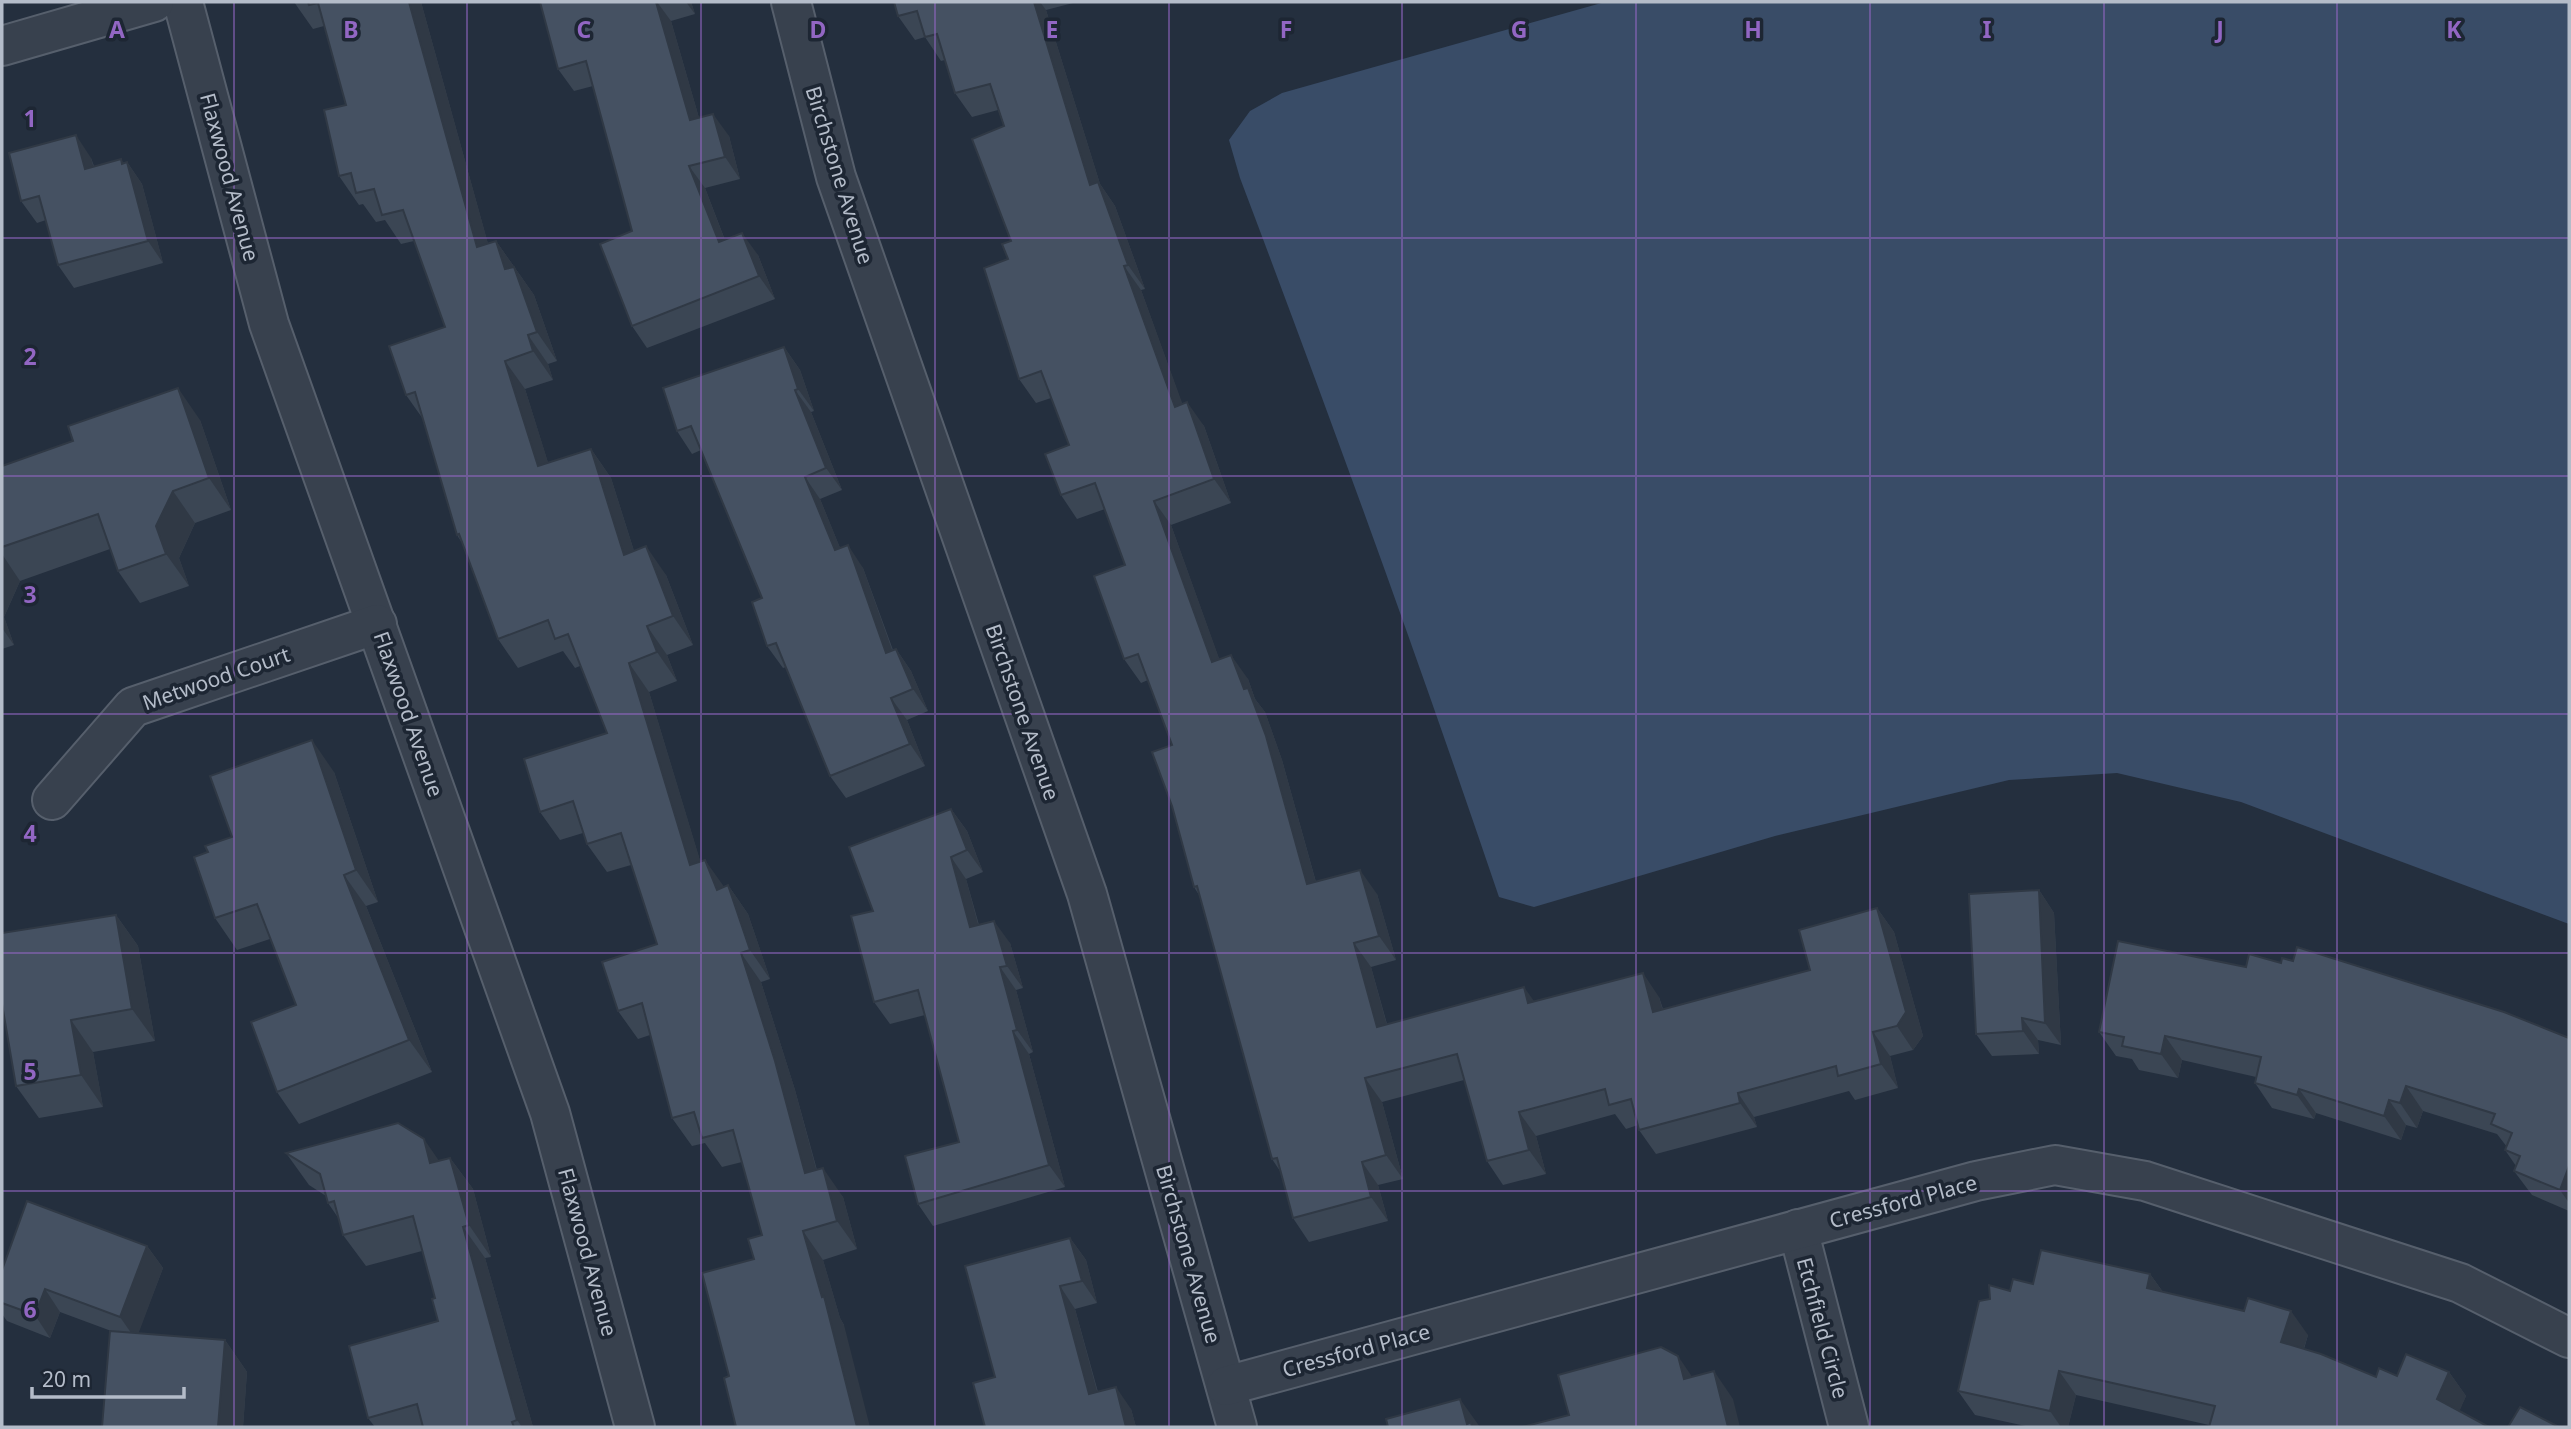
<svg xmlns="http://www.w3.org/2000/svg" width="2571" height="1429" viewBox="0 0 2571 1429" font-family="'Noto Sans',sans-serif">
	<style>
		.water { fill: #394c67 }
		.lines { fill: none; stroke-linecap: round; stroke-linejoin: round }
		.minor-casing { stroke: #565f6c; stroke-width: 42 }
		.minor { stroke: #38414e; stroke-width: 38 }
		.wall { fill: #3b4654 }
		.shaded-wall { fill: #303945 }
		.building { fill: #455162; stroke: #303945; stroke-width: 2 }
		.grid { fill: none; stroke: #9266c3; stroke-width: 2; stroke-opacity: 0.55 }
		.labels { text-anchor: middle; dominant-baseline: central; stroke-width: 7; stroke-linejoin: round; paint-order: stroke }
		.street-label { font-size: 21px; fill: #b4bcc9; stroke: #1d2633 }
		.grid-label { font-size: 23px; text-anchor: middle; font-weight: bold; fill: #9266c3; stroke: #1d2633; stroke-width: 7; stroke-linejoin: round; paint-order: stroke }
	</style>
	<rect width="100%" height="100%" fill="#242f3e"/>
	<path class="water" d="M 1605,2 L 2569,2 L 2569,924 L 2241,802 L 2117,773 L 2009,780 L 1775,836 L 1534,907 L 1499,897 C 1417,655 1330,416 1240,178 L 1229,140 L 1250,111 L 1282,93 Z"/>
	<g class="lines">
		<g class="minor-casing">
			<g id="minor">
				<polyline points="183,2 269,324 550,1113 635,1427"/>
				<polyline points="791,2 836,177 1087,894 1237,1427"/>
				<polyline points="2,46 154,2"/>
				<polyline points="52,800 133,707 377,624"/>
				<polyline points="1798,1229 1849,1427"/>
				<polyline points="1226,1386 1976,1181 2055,1165 2145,1181 2460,1283 2569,1338"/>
			</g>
		</g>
		<use href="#minor" class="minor"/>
	</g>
	<g class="wall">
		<polygon points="294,2 421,2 488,244 496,241 534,295 557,361 548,364 553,380 525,389 548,463 591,449 611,478 634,551 666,575 693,645 667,655 677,681 649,692 700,861 724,887 728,885 748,914 770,979 761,982 795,1090 817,1170 843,1197 857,1249 823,1260 840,1318 844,1325 729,1376 754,1259 762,1235 742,1162 722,1167 705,1143 692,1146 672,1118 650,1035 638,1039 618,1011 657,944 631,865 607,872 587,844 583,833 560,840 540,812 607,733 580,666 575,668 563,651 518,668 498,639 462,543 457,535 423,419 406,395 445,327 414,241 401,244 385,220 376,222 363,204 359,205 339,176 346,105 325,28 324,26 313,29"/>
		<polygon points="540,2 691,2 695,14 671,21 699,118 729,136 740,179 705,188 725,240 758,255 775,299 647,348 632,326 632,231 593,86 574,91 558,69"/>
		<polygon points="894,2 1077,2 1046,10 1100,184 1115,206 1145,289 1141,290 1182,404 1204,426 1231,503 1171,525 1219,659 1248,679 1255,699 1265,712 1282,760 1316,882 1377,894 1396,960 1371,967 1387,1024 1534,1002 1659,997 1663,1009 1810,970 1877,908 1894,932 1923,1036 1913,1050 1890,1056 1898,1088 1855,1100 1849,1091 1754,1117 1757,1127 1656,1154 1639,1130 1638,1125 1626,1129 1615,1114 1536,1136 1546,1174 1503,1185 1487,1161 1464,1080 1382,1102 1403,1179 1378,1185 1388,1221 1309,1242 1293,1218 1280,1171 1272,1159 1199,895 1194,887 1172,745 1148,680 1141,683 1124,659 1125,565 1105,509 1077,519 1061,495 1069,445 1051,398 1036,403 1019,379 1008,259 1011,241 1004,126 998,110 972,117 955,93 945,60 941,61 925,37 915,40 898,16"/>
		<polygon points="91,158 94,166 127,162 142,184 163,263 74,288 58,265 46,220 37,223 21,201"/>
		<polygon points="784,347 800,370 814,411 811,412 842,490 820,499 840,548 863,568 893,650 896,649 911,671 928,711 907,720 925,766 846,798 830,776 786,667 783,668 767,646 762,598 701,450 692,454 677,431"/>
		<polygon points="200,420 231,510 195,523 179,558 189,586 140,603 118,571 110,549 20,581 4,617 14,645 2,649 2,466"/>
		<polygon points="334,772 378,902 366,906 432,1072 299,1124 277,1092 296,1005 270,939 237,950 215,918 208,852"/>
		<polygon points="951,809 967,831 983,872 966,879 979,925 1010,943 1023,988 1016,990 1033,1052 1029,1054 1065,1187 933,1226 918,1204 959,1142 925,1015 890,1024 874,1002 873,911"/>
		<polygon points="2039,890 2054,913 2061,1045 2038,1040 2039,1054 1992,1056 1976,1034"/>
		<polygon points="116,915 138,946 155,1041 93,1052 103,1107 39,1118 16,1086"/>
		<polygon points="2099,1032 2569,1038 2569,1211 2532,1195 2514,1171 2516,1166 2505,1150 2507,1147 2497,1134 2423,1111 2417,1128 2406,1125 2401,1140 2316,1113 2314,1119 2272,1108 2255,1083 2256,1077 2182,1060 2178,1078 2139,1070 2132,1059 2116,1056"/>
		<polygon points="286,1153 439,1161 450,1158 473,1189 491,1257 485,1258 533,1427 375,1427 368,1418 438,1321 435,1298 422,1251 366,1266 343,1235 339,1219 328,1203 326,1196 309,1185"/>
		<polygon points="1070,1238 1086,1260 1097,1303 1075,1309 1098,1392 1131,1409 1136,1427 985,1427"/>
		<polygon points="147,1246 163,1268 138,1333 225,1340 247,1372 243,1427 102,1427 114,1332 60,1312 50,1338 7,1321 2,1314 2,1270"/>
		<polygon points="2150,1274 2163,1292 2308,1335 2304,1349 2376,1377 2449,1372 2466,1396 2459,1411 2209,1425 2076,1395 2068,1427 2030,1427 1975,1415 1958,1391 1990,1299 2010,1291 2033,1284"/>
	</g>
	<g class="shaded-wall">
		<polygon points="409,2 421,2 497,276 477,247"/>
		<polygon points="656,2 657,2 671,21 706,142 690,120"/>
		<polygon points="686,2 691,2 695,14"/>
		<polygon points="1034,2 1040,2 1046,10 1100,184 1115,206 1145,289 1128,265 1090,185"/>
		<polygon points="713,114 729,136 740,179 725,157"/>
		<polygon points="76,135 91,158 100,191 85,169"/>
		<polygon points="121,159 129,171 127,162 142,184 163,263 148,241"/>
		<polygon points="689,166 705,188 734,264 719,242"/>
		<polygon points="742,233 758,255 775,299 759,276"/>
		<polygon points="496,241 534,295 557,361 537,332 505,269"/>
		<polygon points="1124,266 1141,290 1192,430 1175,407"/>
		<polygon points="528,335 548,364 553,380 533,351"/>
		<polygon points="784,347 800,370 814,411 798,389"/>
		<polygon points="505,361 525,389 558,494 538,466"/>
		<polygon points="178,388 200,420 231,510 209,478"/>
		<polygon points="795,390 811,412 842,490 826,468"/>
		<polygon points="1187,402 1204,426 1231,503 1214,479"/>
		<polygon points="591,449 611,478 644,583 624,555"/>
		<polygon points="805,477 820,499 850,572 835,550"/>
		<polygon points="173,491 195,523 179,558 189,586 166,554 156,526"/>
		<polygon points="1154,501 1171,525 1229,686 1212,662"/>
		<polygon points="848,545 863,568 901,675 886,653"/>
		<polygon points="646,546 666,575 693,645 673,616"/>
		<polygon points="2,554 20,581 4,617 14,645 2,628"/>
		<polygon points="647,626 667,655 677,681 657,652"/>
		<polygon points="896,649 911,671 928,711 913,689"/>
		<polygon points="1231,655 1248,679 1255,699 1265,712 1282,760 1323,908 1307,884 1244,689"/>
		<polygon points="629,663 649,692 710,893 690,865"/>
		<polygon points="891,698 907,720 925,766 910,744"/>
		<polygon points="312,740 334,772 378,902 356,870"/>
		<polygon points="951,809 967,831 983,872 967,850"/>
		<polygon points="951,857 966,879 985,950 970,927"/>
		<polygon points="705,860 725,888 717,890"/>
		<polygon points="1360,870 1377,894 1396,960 1379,936"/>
		<polygon points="344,875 366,906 432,1072 409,1040"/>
		<polygon points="728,885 748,914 770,979 750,950"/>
		<polygon points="2039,890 2054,913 2061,1045 2045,1023"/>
		<polygon points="1877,908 1894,932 1923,1036 1913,1050 1897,1026"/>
		<polygon points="116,915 138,946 155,1041 132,1009"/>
		<polygon points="994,921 1010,943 1023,988 1007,966"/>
		<polygon points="1354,943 1371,967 1394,1051 1377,1027"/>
		<polygon points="741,953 761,982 795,1090 825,1202 805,1173"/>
		<polygon points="1000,967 1016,990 1033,1052 1017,1030"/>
		<polygon points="1643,973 1659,997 1670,1036 1653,1012"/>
		<polygon points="1524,987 1541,1011 1528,1003"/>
		<polygon points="2022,1018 2038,1040 2039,1054 2023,1031"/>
		<polygon points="71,1020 93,1052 103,1107 81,1075"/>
		<polygon points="1013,1031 1029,1054 1065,1187 1049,1165"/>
		<polygon points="1873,1032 1890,1056 1898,1088 1881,1064"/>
		<polygon points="2165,1036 2182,1060 2178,1078 2161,1054"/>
		<polygon points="1365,1078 1382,1102 1403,1179 1386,1155"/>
		<polygon points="2406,1086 2423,1111 2417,1128 2400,1103"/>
		<polygon points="2299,1089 2316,1113 2314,1119 2297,1095"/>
		<polygon points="1738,1093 1754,1117 1757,1127 1740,1103"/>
		<polygon points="2389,1100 2406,1125 2401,1140 2384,1116"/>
		<polygon points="1519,1112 1536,1136 1546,1174 1529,1150"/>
		<polygon points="424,1139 446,1171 430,1163"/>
		<polygon points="450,1158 473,1189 491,1257 469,1225"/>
		<polygon points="1362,1162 1378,1185 1388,1221 1371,1197"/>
		<polygon points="2569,1166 2569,1203 2560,1190"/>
		<polygon points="823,1168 843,1197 857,1249 837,1221"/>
		<polygon points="463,1227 485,1258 533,1427 522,1427 517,1420"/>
		<polygon points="803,1231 823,1260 840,1318 844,1325 870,1427 857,1427"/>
		<polygon points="1070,1238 1086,1260 1097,1303 1082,1281"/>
		<polygon points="147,1246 163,1268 136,1340 120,1317"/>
		<polygon points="2150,1274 2167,1298 2147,1288"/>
		<polygon points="1060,1286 1075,1309 1104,1417 1089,1394"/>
		<polygon points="45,1289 60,1312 50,1338 35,1315"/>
		<polygon points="2291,1311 2308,1335 2298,1366 2281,1342"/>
		<polygon points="225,1340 247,1372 243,1427 218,1427"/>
		<polygon points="1678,1356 1697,1384 1684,1379"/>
		<polygon points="1714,1371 1733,1399 1740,1427 1728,1427"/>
		<polygon points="2059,1371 2076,1395 2068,1427 2061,1427 2050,1411"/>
		<polygon points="2449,1372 2466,1396 2454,1424 2437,1399"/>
		<polygon points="1116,1387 1131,1409 1136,1427 1126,1427"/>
		<polygon points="1460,1399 1480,1427 1469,1427 1467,1424"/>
	</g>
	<g class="building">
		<polygon points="308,2 409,2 477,247 496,241 505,269 514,267 537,332 528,335 533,351 505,361 538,466 591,449 624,555 646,546 673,616 647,626 657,652 629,663 690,865 705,860 717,890 728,885 750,950 741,953 775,1061 805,1173 823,1168 837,1221 803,1231 822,1297 824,1296 857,1427 736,1427 724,1378 729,1376 702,1273 754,1259 748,1239 762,1235 733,1130 702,1138 694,1112 672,1118 642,1003 618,1011 602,962 657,944 621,833 587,844 573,801 540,812 524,759 607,733 568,634 555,639 548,620 498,639 459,534 457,535 415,392 406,395 389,346 445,327 403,210 382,215 374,189 356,193 351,173 339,176 324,110 346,105 318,3 309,5"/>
		<polygon points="540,2 656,2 690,120 713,114 725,157 689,166 719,242 742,233 759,276 632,326 600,244 632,231 586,61 558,69"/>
		<polygon points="894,2 1034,2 1090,185 1098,182 1128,265 1124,266 1175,407 1187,402 1214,479 1154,501 1212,662 1231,655 1244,689 1248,688 1266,736 1307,884 1360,870 1379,936 1354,943 1377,1027 1524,987 1528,1003 1643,973 1653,1012 1810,970 1799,930 1877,908 1906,1012 1897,1026 1873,1032 1881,1064 1838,1076 1836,1066 1738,1093 1740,1103 1639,1130 1631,1099 1609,1105 1605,1089 1519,1112 1529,1150 1487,1161 1457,1054 1365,1078 1386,1155 1362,1162 1371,1197 1293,1218 1277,1158 1272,1159 1197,886 1194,887 1172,806 1152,752 1172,745 1138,654 1124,659 1094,576 1125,565 1095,483 1061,495 1045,454 1069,445 1041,371 1019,379 984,268 1008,259 1002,244 1011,241 972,139 1004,126 990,84 955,93 937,34 925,37 917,11 898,16"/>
		<polygon points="76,135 85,169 121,159 122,164 127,162 148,241 58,265 39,196 21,201 9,153"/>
		<polygon points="784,347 798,389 795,390 826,468 805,477 835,550 848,545 886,653 896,649 913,689 891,698 910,744 830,776 776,643 767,646 752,602 762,598 691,426 677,431 663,388"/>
		<polygon points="178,388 209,478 173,491 156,526 166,554 118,571 98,514 2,547 2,466 73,441 68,426"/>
		<polygon points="312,740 356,870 344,875 409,1040 277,1092 251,1022 296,1005 257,904 215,918 194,857 208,852 205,846 232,837 210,776"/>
		<polygon points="951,809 967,850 951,857 970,927 994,921 1007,966 1000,967 1017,1030 1013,1031 1049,1165 918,1204 905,1156 959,1142 918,990 874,1002 851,916 873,911 849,847"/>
		<polygon points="2039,890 2045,1023 2022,1018 2023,1031 1976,1034 1969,894"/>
		<polygon points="116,915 132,1009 71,1020 81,1075 16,1086 2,1004 2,933"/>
		<polygon points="2118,941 2246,967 2249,954 2281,963 2282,958 2293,961 2297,947 2504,1012 2569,1038 2569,1166 2560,1190 2514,1171 2520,1156 2505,1150 2512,1133 2491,1124 2495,1114 2406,1086 2400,1103 2389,1100 2384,1116 2299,1089 2297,1095 2255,1083 2261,1057 2165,1036 2161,1054 2122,1046 2124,1037 2099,1032"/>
		<polygon points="398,1123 424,1139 430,1163 450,1158 469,1225 463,1227 517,1420 512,1422 514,1427 423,1427 417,1404 368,1418 349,1346 438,1321 432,1299 435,1298 413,1216 343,1235 334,1201 328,1203 320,1174 286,1153"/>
		<polygon points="27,1201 147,1246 120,1317 45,1289 35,1315 2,1303 2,1270"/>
		<polygon points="1070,1238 1082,1281 1060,1286 1089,1394 1116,1387 1126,1427 985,1427 973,1383 995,1377 965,1266"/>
		<polygon points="2041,1250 2150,1274 2147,1288 2244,1311 2248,1298 2291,1311 2281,1342 2321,1354 2376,1377 2379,1368 2397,1376 2406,1354 2449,1372 2437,1399 2489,1427 2209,1427 2215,1406 2059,1371 2050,1411 1958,1391 1979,1301 1990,1299 1989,1285 2010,1291 2013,1279 2033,1284"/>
		<polygon points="110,1331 225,1340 218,1427 102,1427"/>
		<polygon points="1661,1347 1678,1356 1684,1379 1714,1371 1728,1427 1522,1427 1569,1415 1558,1375"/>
		<polygon points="1460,1399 1467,1424 1471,1422 1472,1427 1388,1427 1386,1419"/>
		<polygon points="2520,1407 2559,1427 2508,1427"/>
	</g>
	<path class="grid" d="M 234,2 L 234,1427M 467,2 L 467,1427M 701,2 L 701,1427M 935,2 L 935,1427M 1169,2 L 1169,1427M 1402,2 L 1402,1427M 1636,2 L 1636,1427M 1870,2 L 1870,1427M 2104,2 L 2104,1427M 2337,2 L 2337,1427M 2,238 L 2569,238M 2,476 L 2569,476M 2,714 L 2569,714M 2,953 L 2569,953M 2,1191 L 2569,1191"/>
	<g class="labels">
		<g class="street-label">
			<text transform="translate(840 175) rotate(73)">Birchstone Avenue</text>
			<text transform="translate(230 177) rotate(75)">Flaxwood Avenue</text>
			<text transform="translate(216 678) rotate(-19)">Metwood Court</text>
			<text transform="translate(1023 712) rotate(71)">Birchstone Avenue</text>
			<text transform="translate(409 714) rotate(71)">Flaxwood Avenue</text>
			<text transform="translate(1903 1201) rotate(-15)">Cressford Place</text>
			<text transform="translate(588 1252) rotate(75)">Flaxwood Avenue</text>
			<text transform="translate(1189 1254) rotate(74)">Birchstone Avenue</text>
			<text transform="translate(1823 1328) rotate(75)">Etchfield Circle</text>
			<text transform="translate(1356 1350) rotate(-15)">Cressford Place</text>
		</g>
	</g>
	<g class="grid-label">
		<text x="117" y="38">A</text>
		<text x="351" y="38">B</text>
		<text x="584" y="38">C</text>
		<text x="818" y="38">D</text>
		<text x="1052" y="38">E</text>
		<text x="1286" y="38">F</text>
		<text x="1519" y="38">G</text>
		<text x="1753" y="38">H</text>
		<text x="1987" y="38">I</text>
		<text x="2220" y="38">J</text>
		<text x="2454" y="38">K</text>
		<text x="30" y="127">1</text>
		<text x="30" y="365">2</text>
		<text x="30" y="603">3</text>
		<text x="30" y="842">4</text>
		<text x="30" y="1080">5</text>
		<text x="30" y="1318">6</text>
	</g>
	<rect width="2571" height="1429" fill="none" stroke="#b4bcc9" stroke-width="7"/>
	<path d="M32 1387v10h152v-10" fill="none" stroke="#b4bcc9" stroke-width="3.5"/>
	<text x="42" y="1387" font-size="21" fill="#b4bcc9" stroke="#1d2633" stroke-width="5" paint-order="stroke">20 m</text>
</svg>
